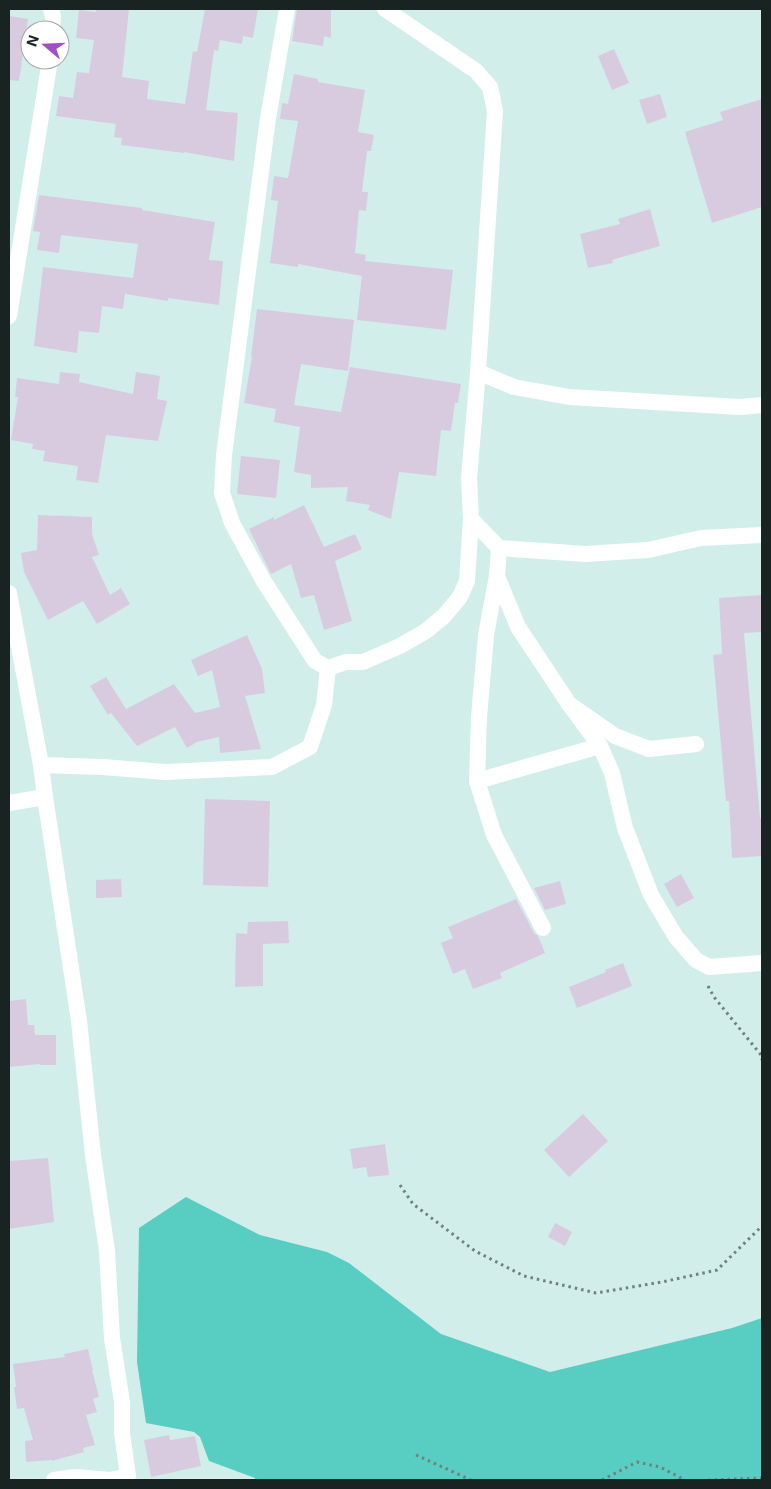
<svg xmlns="http://www.w3.org/2000/svg" width="771" height="1489" viewBox="0 0 771 1489" font-family="Inter,sans-serif">
	<style>
		.forest { fill: #58cec3 }
		.building { fill: #d9cbdf }
		.lines { fill: none; stroke-linecap: round; stroke-linejoin: round }
		.path { stroke: #6f817f; stroke-width: 3; stroke-dasharray: 2.5 4; stroke-linecap: butt }
		.minor { stroke: #fff; stroke-width: 16 }
	</style>
	<rect width="100%" height="100%" fill="#d2eeea"/>
	<polygon class="forest" points="186,1197 260,1235 327,1252 349,1263 441,1334 550,1372 732,1328 762,1318 762,1480 255,1480 255,1478 209,1461 200,1437 194,1432 146,1423 137,1362 139,1228"/>
	<g class="building">
		<polygon points="96,9 129,9 122,77 149,81 147,99 185,104 193,51 197,52 205,9 258,9 253,38 243,36 242,44 220,40 218,51 214,50 206,110 238,113 234,161 184,152 184,153 121,145 122,138 114,137 116,124 56,116 59,96 73,98 77,72 89,73 94,40 76,38 79,10 96,12"/>
		<polygon points="297,9 331,9 331,38 324,36 323,46 292,41"/>
		<polygon points="9,16 28,19 19,81 9,80"/>
		<polygon points="614,49 629,83 612,90 598,56"/>
		<polygon points="294,74 318,79 318,82 365,90 358,132 374,135 371,151 367,151 362,192 368,192 366,211 359,210 355,253 366,255 365,261 453,270 446,330 357,320 362,274 362,276 298,264 298,267 270,263 278,201 271,200 274,176 288,178 298,121 280,119 282,103 288,104"/>
		<polygon points="660,94 667,117 647,124 639,100"/>
		<polygon points="762,99 762,207 712,223 685,132 723,120 720,112"/>
		<polygon points="39,195 142,208 142,210 215,222 209,260 223,261 219,305 168,298 168,301 125,294 123,309 102,306 99,333 79,331 77,353 34,346 43,267 133,278 138,244 61,235 59,253 37,250 40,232 33,231"/>
		<polygon points="650,209 660,246 612,260 613,263 588,268 580,234 620,224 618,219"/>
		<polygon points="257,309 354,320 348,371 301,364 294,405 341,412 350,367 461,384 458,403 455,403 451,431 441,430 436,476 399,472 391,519 368,510 370,505 346,501 348,487 311,488 311,475 294,472 300,427 274,422 276,409 244,403 252,357 251,357"/>
		<polygon points="60,372 80,374 79,382 133,394 136,372 160,376 157,399 167,401 158,441 106,435 98,483 76,480 78,466 43,461 45,451 32,449 33,444 11,440 18,397 15,397 17,378 59,384"/>
		<polygon points="241,456 280,460 276,498 237,494"/>
		<polygon points="304,505 324,547 355,534 362,549 335,561 352,621 324,630 314,595 301,598 291,564 271,574 249,529 274,517 274,520"/>
		<polygon points="38,515 92,517 92,534 99,555 92,557 110,595 121,588 130,604 97,624 83,601 48,620 24,572 21,553 37,550"/>
		<polygon points="762,595 762,632 744,633 760,818 762,818 762,856 732,858 729,801 726,801 713,655 722,654 719,598"/>
		<polygon points="247,635 262,669 265,693 245,696 261,749 220,753 219,737 197,742 187,748 175,727 137,746 111,713 108,715 90,686 106,677 126,709 174,684 195,713 220,707 212,670 198,676 191,660"/>
		<polygon points="205,799 270,801 268,887 203,885"/>
		<polygon points="681,874 694,898 677,907 664,884"/>
		<polygon points="121,879 122,897 96,898 96,880"/>
		<polygon points="560,881 566,904 545,910 534,888"/>
		<polygon points="516,899 534,933 538,936 545,953 500,973 502,978 473,989 465,969 453,974 441,943 453,938 448,927"/>
		<polygon points="288,921 289,943 263,944 263,986 235,987 236,933 247,934 248,922"/>
		<polygon points="623,963 632,986 577,1008 569,987 606,972 605,970"/>
		<polygon points="26,999 28,1025 34,1025 35,1035 56,1035 56,1065 40,1065 40,1064 9,1067 9,1001"/>
		<polygon points="583,1114 608,1141 569,1177 544,1150"/>
		<polygon points="385,1144 389,1175 368,1177 366,1167 353,1169 350,1149"/>
		<polygon points="48,1158 54,1222 9,1229 9,1161"/>
		<polygon points="555,1223 572,1232 565,1246 548,1237"/>
		<polygon points="88,1349 93,1370 92,1370 99,1397 93,1399 97,1412 86,1415 95,1445 83,1448 84,1452 52,1461 52,1460 26,1462 25,1441 33,1440 24,1408 17,1409 14,1387 16,1387 13,1364 65,1357 64,1354"/>
		<polygon points="169,1435 170,1440 195,1436 201,1466 151,1477 144,1440"/>
	</g>
	<g class="lines">
		<g class="path">
			<polyline points="708,986 714,997 761,1055 762,1060"/>
			<polyline points="400,1185 413,1204 475,1251 524,1276 596,1293 662,1282 717,1270 762,1226"/>
			<polyline points="416,1455 471,1480"/>
			<polyline points="602,1480 637,1462 660,1467 685,1480"/>
			<polyline points="708,1480 762,1478"/>
		</g>
		<g class="minor">
			<polyline points="51,9 53,17 52,30"/>
			<polyline points="287,9 268,118 224,455 222,493 232,523 263,580 315,661 328,668 346,662 363,662 400,646 426,631 444,616 460,597 467,581 471,519 469,478 478,372 495,111 490,87 476,71 385,9"/>
			<polyline points="9,316 50,60"/>
			<polyline points="478,372 514,387 569,397 740,407 762,405"/>
			<polyline points="471,519 499,548 585,554 648,550 701,538 762,535"/>
			<polyline points="499,548 497,576 518,627 569,704 615,736 649,749 696,744"/>
			<polyline points="497,576 486,635 479,717 477,781 494,835 543,928"/>
			<polyline points="9,593 41,765 45,797 9,803"/>
			<polyline points="569,704 600,746 612,773 625,828 651,895 676,937 696,960 709,967 762,963"/>
			<polyline points="41,765 103,767 165,772 272,767 310,747 324,705 328,668"/>
			<polyline points="477,781 600,746"/>
			<polyline points="45,797 79,1021 93,1155 107,1251 112,1338 122,1402 122,1433 128,1476 110,1480 75,1477 54,1480"/>
		</g>
	</g>
	<rect width="771" height="1489" fill="none" stroke="#192322" stroke-width="20"/>
	<g transform="translate(45 45) rotate(289)"><circle r="24" fill="#ffffff" stroke="#a3a7a7"/>
	<path d="M0-4L9 19L0 12L-9 19Z" fill="#a150c0"/>
	<text y="-8" font-size="14" font-weight="bold" text-anchor="middle" fill="#192322">N</text>
	</g>
</svg>
